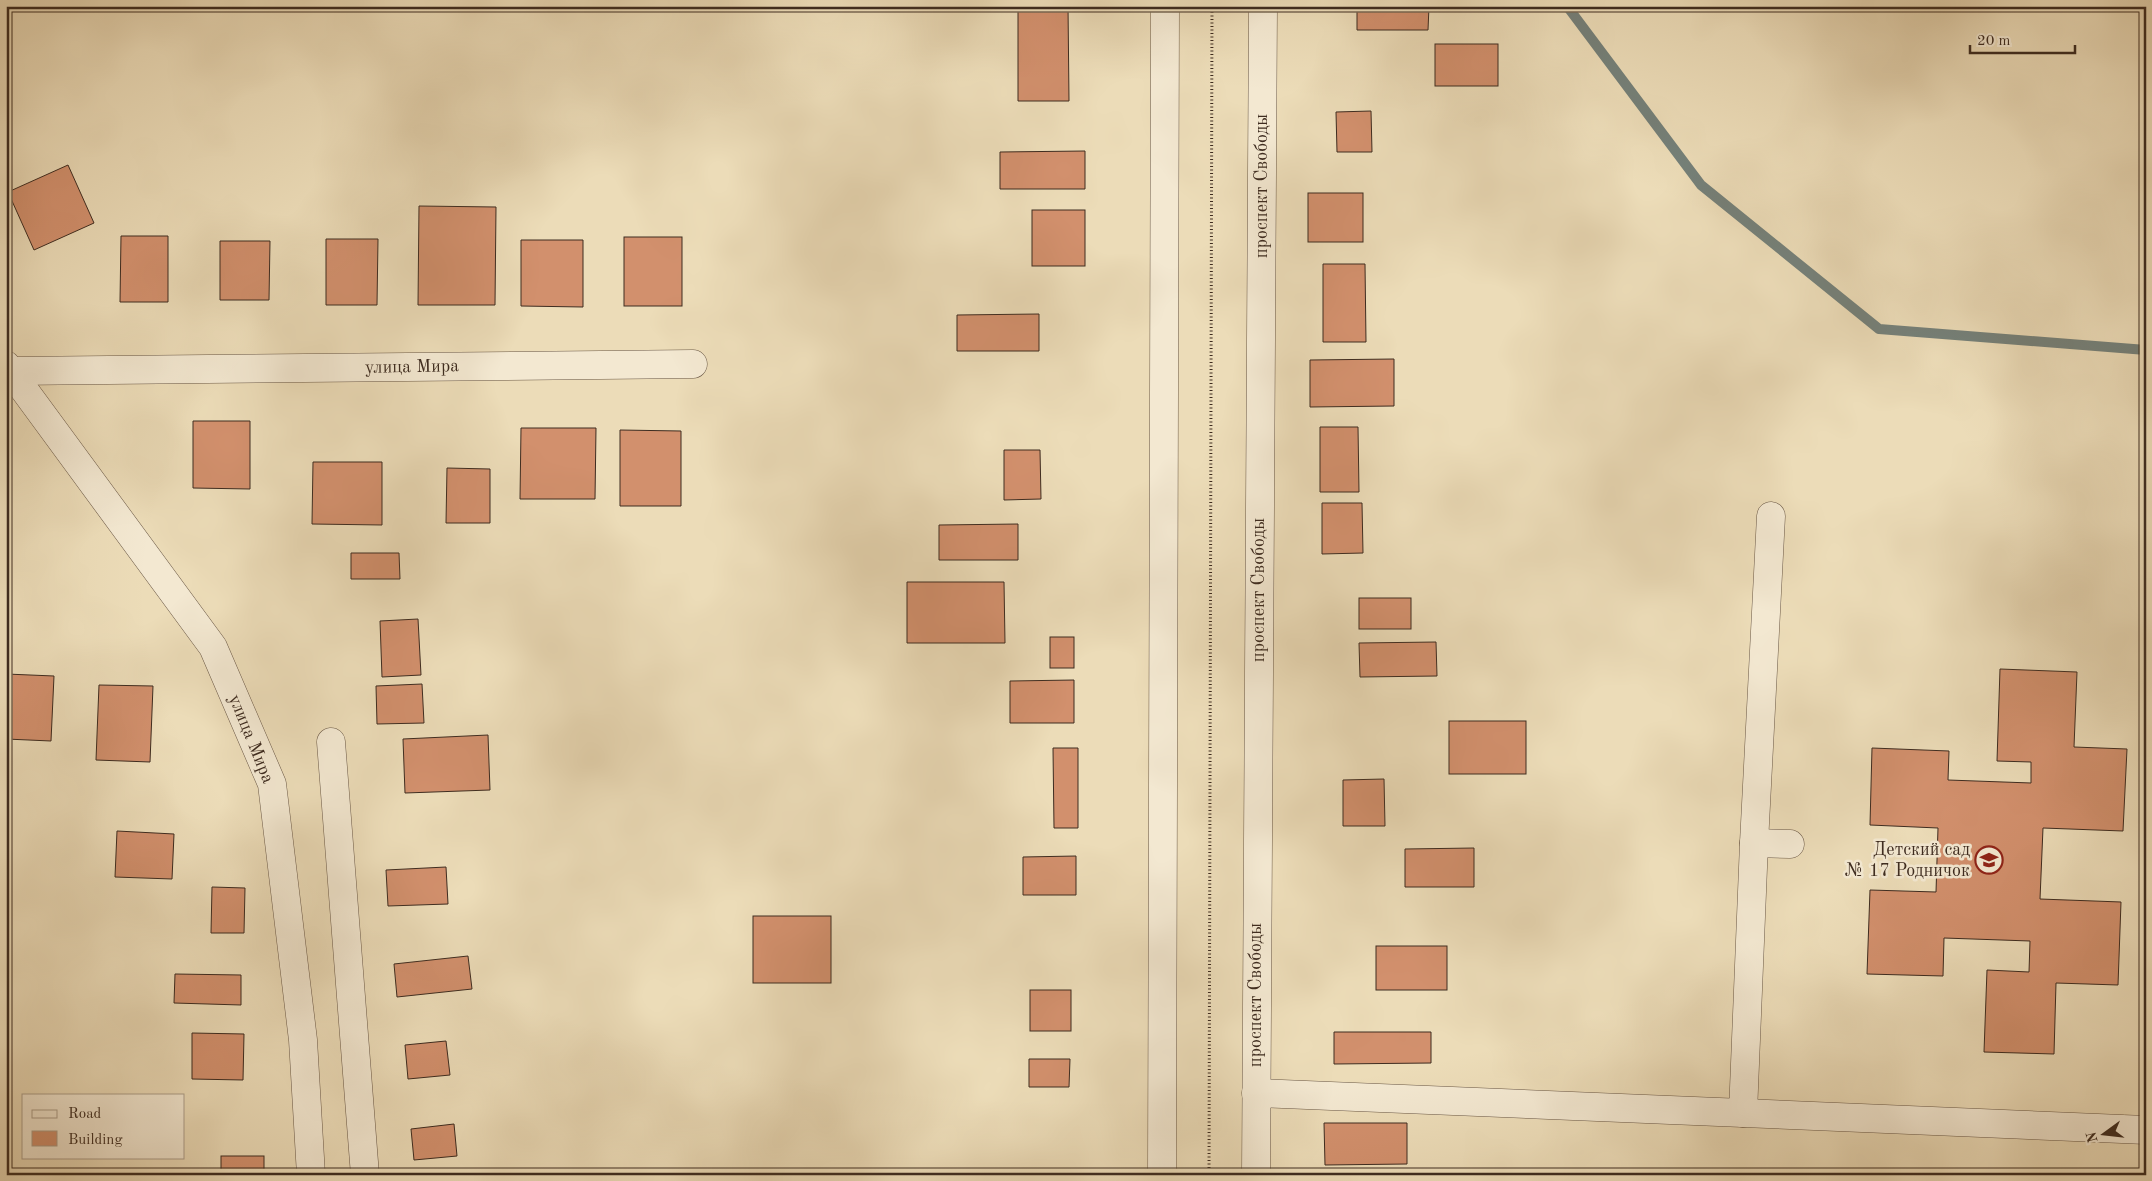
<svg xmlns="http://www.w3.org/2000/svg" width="2152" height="1181" viewBox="0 0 2152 1181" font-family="'Old Standard TT',serif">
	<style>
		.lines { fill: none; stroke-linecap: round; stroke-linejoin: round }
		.stream { stroke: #75817a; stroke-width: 10 }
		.building { fill: #d2906d; stroke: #3e2c20 }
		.minor-casing { stroke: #6a5846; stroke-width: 29 }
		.path { stroke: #3e2c20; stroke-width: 3; stroke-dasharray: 1 2.5; stroke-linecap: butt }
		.minor { stroke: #f3e8d1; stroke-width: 28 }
		.labels { text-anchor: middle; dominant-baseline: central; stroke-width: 5; stroke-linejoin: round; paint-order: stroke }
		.street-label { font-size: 18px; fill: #3e2c20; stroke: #f3e8d1 }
		.poi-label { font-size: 18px; fill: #3e2c20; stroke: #f3e8d1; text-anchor: end }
	</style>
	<rect width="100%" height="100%" fill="#ecdcb8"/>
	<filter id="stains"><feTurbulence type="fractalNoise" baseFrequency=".004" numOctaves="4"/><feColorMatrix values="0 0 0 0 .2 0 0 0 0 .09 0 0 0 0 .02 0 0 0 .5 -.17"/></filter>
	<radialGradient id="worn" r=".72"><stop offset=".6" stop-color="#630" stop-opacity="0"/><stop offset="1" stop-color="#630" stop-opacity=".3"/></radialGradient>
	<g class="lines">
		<polyline class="stream" points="1567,6 1701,185 1879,329 2146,350"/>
	</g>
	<g class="building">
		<polygon points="1018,6 1068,6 1069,101 1018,101"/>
		<polygon points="1357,6 1429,6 1428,30 1357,30"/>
		<rect x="1435" y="44" width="63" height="42"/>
		<polygon points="1371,111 1372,152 1337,152 1336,112"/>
		<polygon points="1085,151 1085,189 1000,189 1000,152"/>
		<polygon points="68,165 94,223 34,250 8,192"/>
		<rect x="1308" y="193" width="55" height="49"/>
		<polygon points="419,206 496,207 495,305 418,305"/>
		<rect x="1032" y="210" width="53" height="56"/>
		<polygon points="121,236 168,236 168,302 120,302"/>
		<rect x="624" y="237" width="58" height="69"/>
		<polygon points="326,239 378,239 377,305 326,305"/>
		<polygon points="521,240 583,240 583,307 521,306"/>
		<polygon points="220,241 270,241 269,300 220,300"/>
		<polygon points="1323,264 1365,264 1366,342 1323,342"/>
		<polygon points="1039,314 1039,351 957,351 957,315"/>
		<polygon points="1394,359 1394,406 1310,407 1310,360"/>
		<polygon points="193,421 250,421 250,489 193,488"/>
		<polygon points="1320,427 1358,427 1359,492 1320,492"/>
		<polygon points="521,428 596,428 595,499 520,499"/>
		<polygon points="620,430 681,431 681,506 620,506"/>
		<polygon points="1004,450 1040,450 1041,499 1004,500"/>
		<polygon points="313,462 382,462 382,525 312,524"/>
		<polygon points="447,468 490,469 490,523 446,523"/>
		<polygon points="1322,503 1362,503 1363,553 1322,554"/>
		<polygon points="1018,524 1018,560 939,560 939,525"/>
		<polygon points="351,553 399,553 400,579 351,579"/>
		<polygon points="907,582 1004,582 1005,643 907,643"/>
		<rect x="1359" y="598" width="52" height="31"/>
		<polygon points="418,619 421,675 382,677 380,621"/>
		<rect x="1050" y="637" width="24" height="31"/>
		<polygon points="1436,642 1437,676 1360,677 1359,643"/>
		<polygon points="2000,669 2077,672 2074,747 2127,749 2123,831 2043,828 2040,899 2121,902 2118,985 2056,983 2054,1054 1984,1052 1987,970 2029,972 2030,941 1944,938 1943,976 1867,974 1870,890 1936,892 1938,828 1870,825 1872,748 1949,751 1948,780 2031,783 2031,762 1997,761"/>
		<polygon points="6,674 54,676 51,741 6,739"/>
		<polygon points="1074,680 1074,723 1010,723 1010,681"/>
		<polygon points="422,684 424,723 377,724 376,686"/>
		<polygon points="99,685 153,686 150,762 96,760"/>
		<rect x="1449" y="721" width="77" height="53"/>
		<polygon points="488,735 490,790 405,793 403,739"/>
		<polygon points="1053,748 1078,748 1078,828 1054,828"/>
		<polygon points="1384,779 1385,826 1343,826 1343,780"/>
		<polygon points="117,831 174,834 172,879 115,877"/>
		<polygon points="1474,848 1474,887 1405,887 1405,849"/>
		<polygon points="1076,856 1076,895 1023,895 1023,857"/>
		<polygon points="446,867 448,904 388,906 386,870"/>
		<polygon points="212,887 245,888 244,933 211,933"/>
		<rect x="753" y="916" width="78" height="67"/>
		<rect x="1376" y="946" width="71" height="44"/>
		<polygon points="468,956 472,989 397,997 394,964"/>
		<polygon points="175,974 241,975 241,1005 174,1003"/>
		<rect x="1030" y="990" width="41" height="41"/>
		<polygon points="1334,1032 1431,1032 1431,1063 1334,1064"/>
		<polygon points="192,1033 244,1034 243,1080 192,1079"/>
		<polygon points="446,1041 450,1075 408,1079 405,1045"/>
		<polygon points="1029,1059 1070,1059 1069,1087 1029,1087"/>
		<polygon points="1324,1123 1407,1123 1407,1164 1325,1165"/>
		<polygon points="454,1124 457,1156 414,1160 411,1129"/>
		<rect x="221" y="1156" width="43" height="19"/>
	</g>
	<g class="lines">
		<g class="minor-casing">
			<g id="minor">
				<polyline points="6,365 213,647 272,784 303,1040 311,1175"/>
				<polyline points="11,371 693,364"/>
				<polyline points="331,742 365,1175"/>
				<polyline points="1754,843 1790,844"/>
				<polyline points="1256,1093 1743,1113 1754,843 1771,516"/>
				<polyline points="1743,1113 2146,1130"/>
				<polyline points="1162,1175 1165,6"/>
				<polyline points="1256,1175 1263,6"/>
			</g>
		</g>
		<polyline class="path" points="1209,1175 1212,6"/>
		<use href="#minor" class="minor"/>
	</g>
	<defs>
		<g id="school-ring" transform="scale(1.4375)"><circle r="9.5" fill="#f3e8d1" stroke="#8f2418" stroke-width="1.5"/><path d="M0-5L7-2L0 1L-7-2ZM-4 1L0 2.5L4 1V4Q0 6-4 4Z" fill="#8f2418"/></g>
	</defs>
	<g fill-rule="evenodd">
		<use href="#school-ring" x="1989" y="860"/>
	</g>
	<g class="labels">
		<g class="street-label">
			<text transform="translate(1262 186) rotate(-90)">проспект Свободы</text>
			<text transform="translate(412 367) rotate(-1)">улица Мира</text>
			<text transform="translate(1259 590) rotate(-90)">проспект Свободы</text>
			<text transform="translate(251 739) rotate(68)">улица Мира</text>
			<text transform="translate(1256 995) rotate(-90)">проспект Свободы</text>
		</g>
		<g class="poi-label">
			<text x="1970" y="850">Детский сад<tspan x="1970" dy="21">№ 17 Родничок</tspan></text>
		</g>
	</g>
	<rect width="2152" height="1181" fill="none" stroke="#ecdcb8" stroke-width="25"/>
	<rect x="8" y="8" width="2137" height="1166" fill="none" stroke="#3e2c20" stroke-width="2.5"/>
	<rect x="12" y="12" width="2127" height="1156" fill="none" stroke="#3e2c20"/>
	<rect x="22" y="1094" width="162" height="65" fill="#f3e8d1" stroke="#ab9d8a"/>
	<rect x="32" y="1110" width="25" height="8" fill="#f3e8d1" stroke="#ab9d8a"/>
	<text x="68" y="1118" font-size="15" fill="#3e2c20">Road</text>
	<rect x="32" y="1131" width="25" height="15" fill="#d2906d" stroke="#ab9d8a"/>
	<text x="68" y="1144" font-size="15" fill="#3e2c20">Building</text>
	<g transform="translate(2104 1134) rotate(255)" stroke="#f3e8d1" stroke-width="4" paint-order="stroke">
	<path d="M0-4L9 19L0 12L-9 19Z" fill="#3e2c20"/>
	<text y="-8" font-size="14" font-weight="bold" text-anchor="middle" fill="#3e2c20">N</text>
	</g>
	<path d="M1970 45v8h105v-8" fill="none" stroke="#3e2c20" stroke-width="2.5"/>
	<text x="1977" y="45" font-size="15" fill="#3e2c20" stroke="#f3e8d1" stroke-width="4" paint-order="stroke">20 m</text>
	<rect width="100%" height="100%" filter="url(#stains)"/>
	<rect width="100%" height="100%" fill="url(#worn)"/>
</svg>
